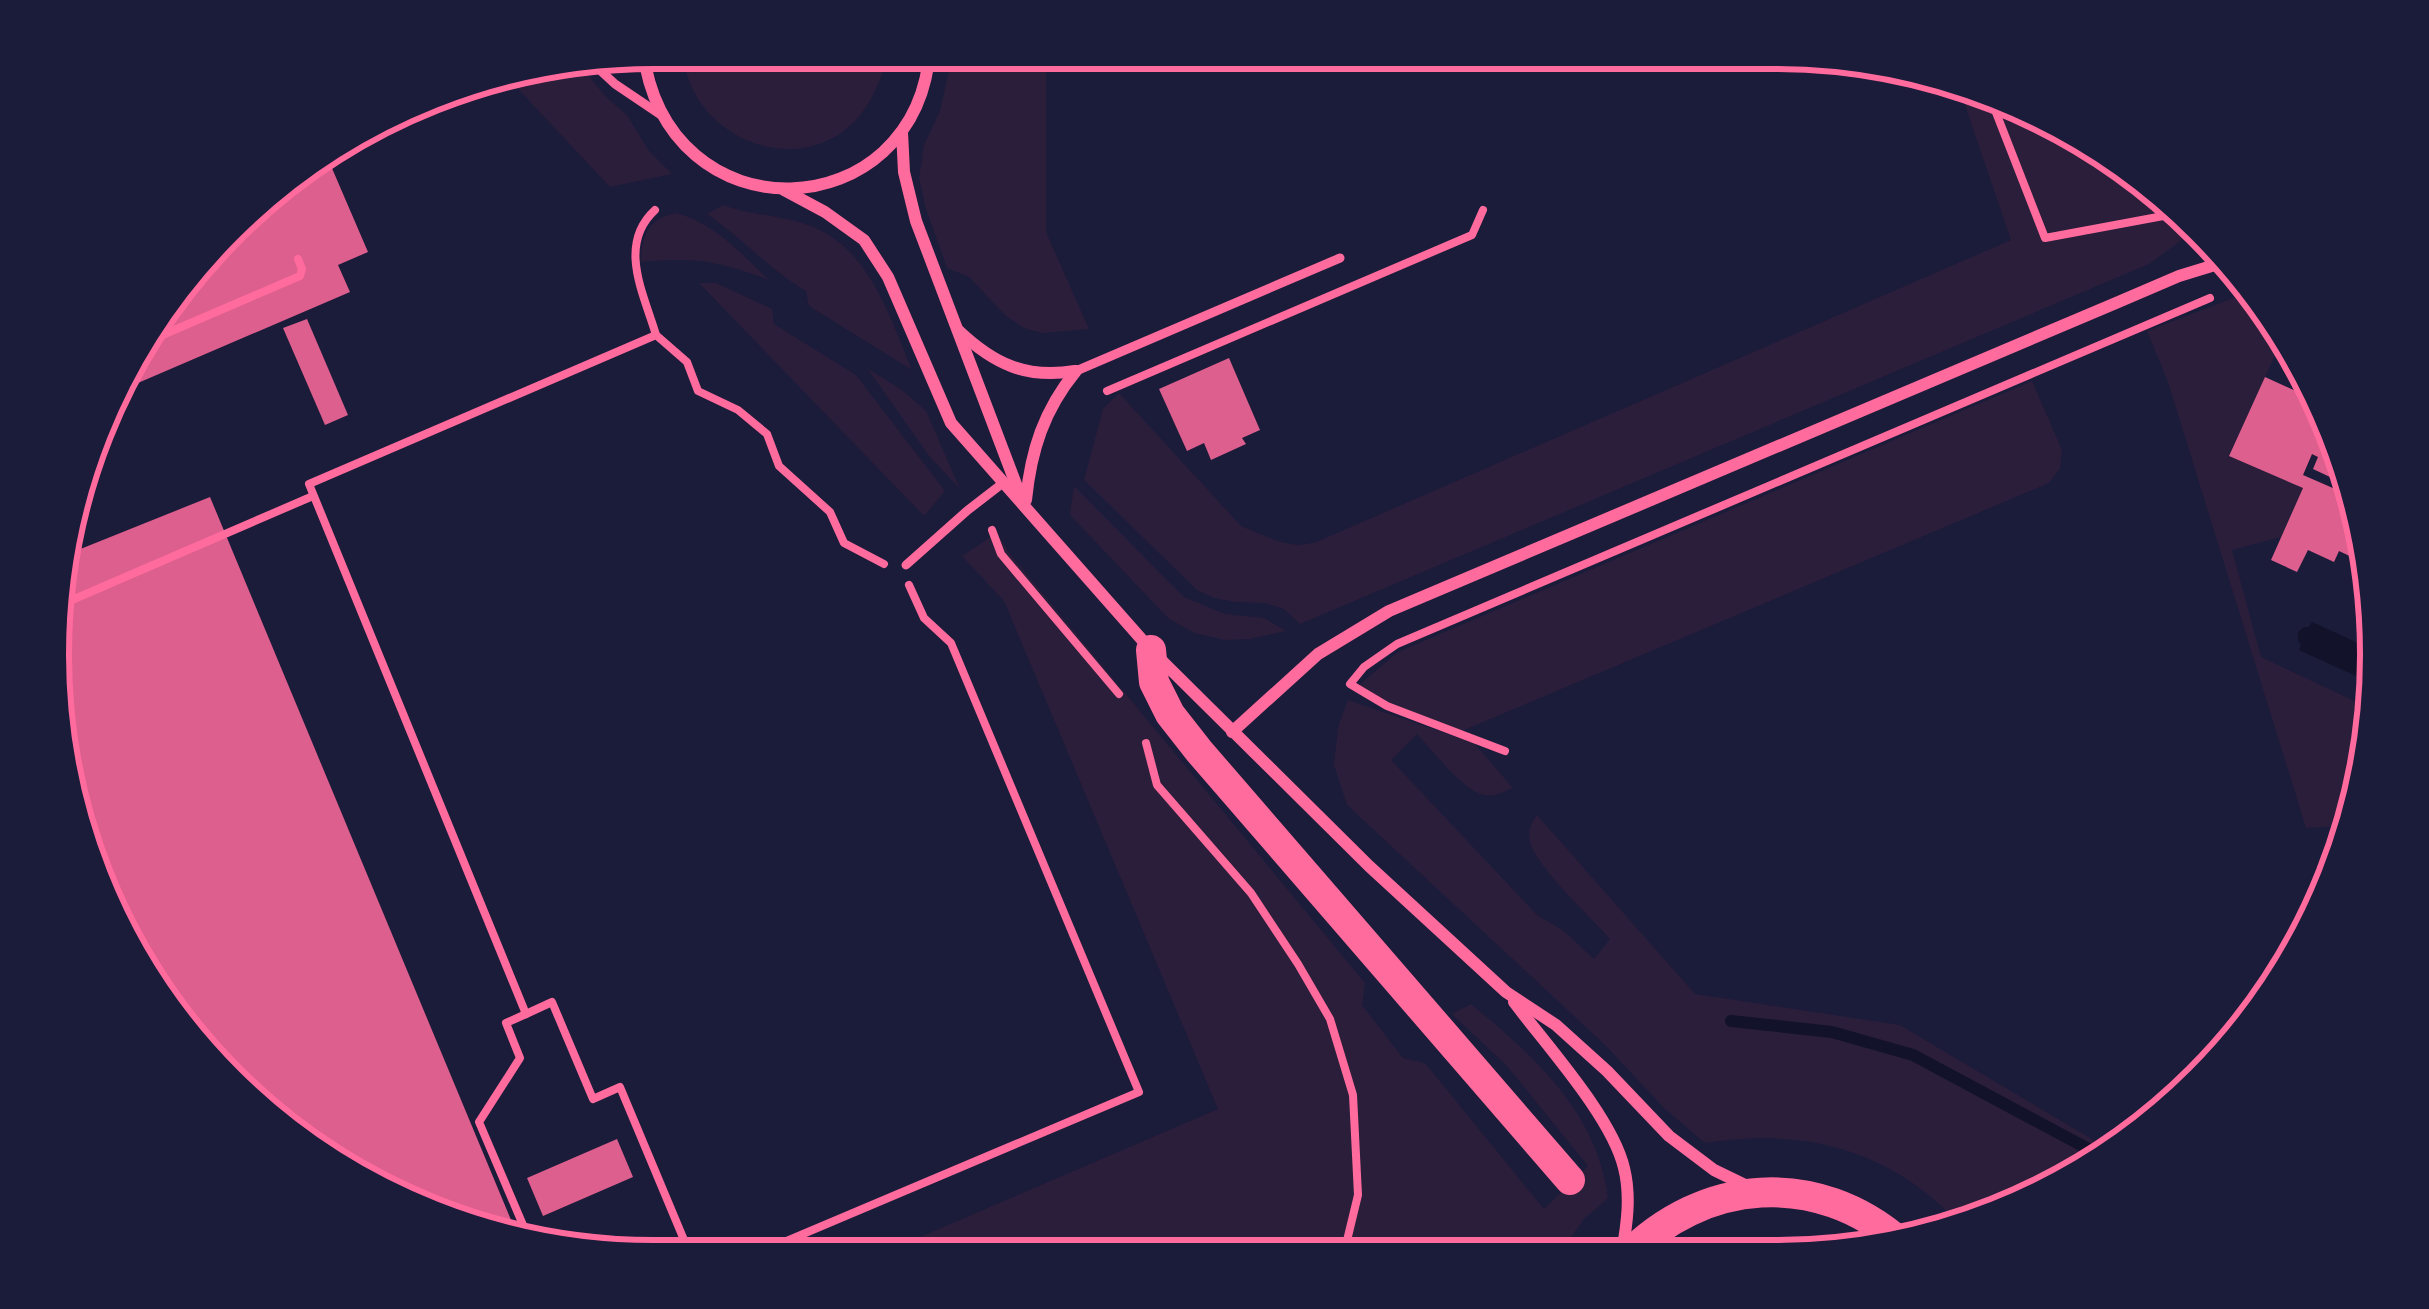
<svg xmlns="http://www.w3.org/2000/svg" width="2429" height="1309" viewBox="0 0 2429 1309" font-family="'Asap Condensed',sans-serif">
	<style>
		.green { fill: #2a1e3b }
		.water { fill: #12122b }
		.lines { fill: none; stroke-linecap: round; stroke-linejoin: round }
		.stream { stroke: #12122b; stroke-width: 12 }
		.building { fill: #dd5f8e }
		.path { stroke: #ff6b9d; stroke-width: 8 }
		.service { stroke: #ff6b9d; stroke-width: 9 }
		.minor { stroke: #ff6b9d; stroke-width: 12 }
		.primary { stroke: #ff6b9d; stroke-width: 30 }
		.rim { fill: none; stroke: #ff6b9d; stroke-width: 6 }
	</style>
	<rect width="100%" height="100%" fill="#1b1b3a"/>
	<g class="green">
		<path d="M 683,48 L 879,48 L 886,64 C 878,85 871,104 855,121 C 793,184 684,133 683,48 Z"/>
		<polygon points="954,48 1046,48 1046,232 1089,329 1042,333 1024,328 1006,316 969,277 947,268 925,206 919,178 924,145 940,111"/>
		<polygon points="576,61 607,98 627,115 649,151 672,174 610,187 503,73"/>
		<polygon points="1956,79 2077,129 2194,231 2149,264 1300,624 1284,609 1265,603 1235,602 1214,598 1197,590 1084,480 1103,409 1119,393 1241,526 1277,541 1297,545 1314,543 2011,240"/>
		<path d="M 723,205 C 749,215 778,215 805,224 C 868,244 889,315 912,370 L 809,306 L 806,291 C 770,270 742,238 707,214 Z"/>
		<path d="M 676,213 C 714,223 741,253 769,280 C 719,261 694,257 641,262 C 641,235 649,218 676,213 Z"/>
		<polygon points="699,283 716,283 772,309 774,324 856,375 945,491 924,516"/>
		<polygon points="2257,289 2286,347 2278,349 2229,455 2303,488 2281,537 2232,550 2261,657 2365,706 2373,690 2376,733 2344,826 2306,828 2168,382 2147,331"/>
		<polygon points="867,368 902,390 926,411 960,489 930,457"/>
		<polygon points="2032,381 2062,450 2060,468 2049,483 1462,731 1386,702 1359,685 1398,652"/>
		<polygon points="1074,486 1184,597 1225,614 1264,618 1286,631 1250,639 1224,640 1195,633 1169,619 1070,515"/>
		<path d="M 997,533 L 1010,554 L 1365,983 L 1362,1005 L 1403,1058 L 1425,1063 L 1544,1209 L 1588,1166 L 1507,1066 L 1452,1014 L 1471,1004 C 1534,1056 1597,1112 1608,1198 L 1584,1219 L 1557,1257 L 869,1259 L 1218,1109 L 1004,601 L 962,556 Z"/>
		<path d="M 1348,700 L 1474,743 L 1513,788 C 1504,792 1495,797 1484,795 C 1462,790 1433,751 1417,734 L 1391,760 L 1537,915 L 1564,931 L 1594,959 L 1610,939 C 1591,917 1537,868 1530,842 C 1528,831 1530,824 1537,815 L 1695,994 L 1900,1025 L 2117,1154 L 2006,1215 L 1962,1227 C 1893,1150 1804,1127 1705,1143 L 1665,1109 L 1604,1044 L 1347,805 L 1334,765 L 1338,727 Z"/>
	</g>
	<polygon class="water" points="2312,622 2369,648 2356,676 2299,650 2301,645 2298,640 2298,632 2304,627 2309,627"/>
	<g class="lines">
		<polyline class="stream" points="1731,1021 1832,1032 1913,1055 2109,1160"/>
	</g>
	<g class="building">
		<polygon points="325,152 368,252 338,265 350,292 117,392 150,318 285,174"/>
		<polygon points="307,319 348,415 325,425 283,328"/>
		<polygon points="1229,358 1260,430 1242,438 1246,444 1211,460 1204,443 1187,451 1159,389"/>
		<polygon points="2265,377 2311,398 2347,471 2335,465 2330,477 2313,469 2318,457 2312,454 2303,475 2342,492 2350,476 2360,497 2365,577 2353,571 2358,560 2339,551 2334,562 2308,550 2297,572 2271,560 2303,488 2229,456"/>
		<polygon points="210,497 521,1244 497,1240 352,1180 199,1055 94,887 49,695 63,556"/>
		<polygon points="617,1139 633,1177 543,1216 527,1178"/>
	</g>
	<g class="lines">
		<g class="path">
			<polyline points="1988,92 2045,238 2174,214"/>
			<path d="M 655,210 C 617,245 644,294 656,335"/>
			<polyline points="137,346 300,276 302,269 298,259"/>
			<polyline points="1107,391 1472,235 1483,210"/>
			<polyline points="992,530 1001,554 1119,694"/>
			<polyline points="58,606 313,496"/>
			<polyline points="1146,743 1157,785 1251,893 1298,964 1330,1019 1353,1095 1358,1195 1343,1257"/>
			<polyline points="1505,751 1387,706 1350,684 1364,667 1397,644 2210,298"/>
			<polyline points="526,1014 506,1023 520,1058 479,1122 532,1246"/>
			<polyline points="692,1259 620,1087 593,1099 552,1002 526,1014 309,484 656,335 687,362 698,391 738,410 767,434 779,466 830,512 844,543 884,564"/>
			<polyline points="744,1259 1139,1092 951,643 924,618 909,585"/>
		</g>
		<g class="service">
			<polyline points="588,59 615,84 661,115"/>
			<polyline points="1076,371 1340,258"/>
			<polyline points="906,565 968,510 1003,483"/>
		</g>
		<g class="minor">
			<path d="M 643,50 C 666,240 918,230 930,48"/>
			<polyline points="902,132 904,172 916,221 1022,500"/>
			<polyline points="784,190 825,212 864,240 888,277 951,423 1151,650 1369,866 1506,992 1556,1025 1607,1071 1669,1136 1714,1170 1747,1186"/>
			<path d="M 959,331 C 994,364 1026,379 1075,371"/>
			<path d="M 1026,500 C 1031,450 1044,410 1076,371"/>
			<polyline points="1232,732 1318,654 1389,611 2116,303 2179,276 2228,261"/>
			<path d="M 1514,1002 C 1546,1045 1612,1117 1624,1168 C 1631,1196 1627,1224 1622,1252"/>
		</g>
		<g class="primary">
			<polyline points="1151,650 1154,682 1170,714 1199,751 1570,1180"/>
			<path d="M 1626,1257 C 1703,1178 1817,1169 1901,1243"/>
		</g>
	</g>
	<path d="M0 0H2429V1309H0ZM654 69H1775A585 585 0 0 1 2360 654V655A585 585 0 0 1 1775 1240H654A585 585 0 0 1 69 655V654A585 585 0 0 1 654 69Z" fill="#1b1b3a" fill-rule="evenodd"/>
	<path class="rim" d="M654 69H1775A585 585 0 0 1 2360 654V655A585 585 0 0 1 1775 1240H654A585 585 0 0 1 69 655V654A585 585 0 0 1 654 69Z"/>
</svg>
